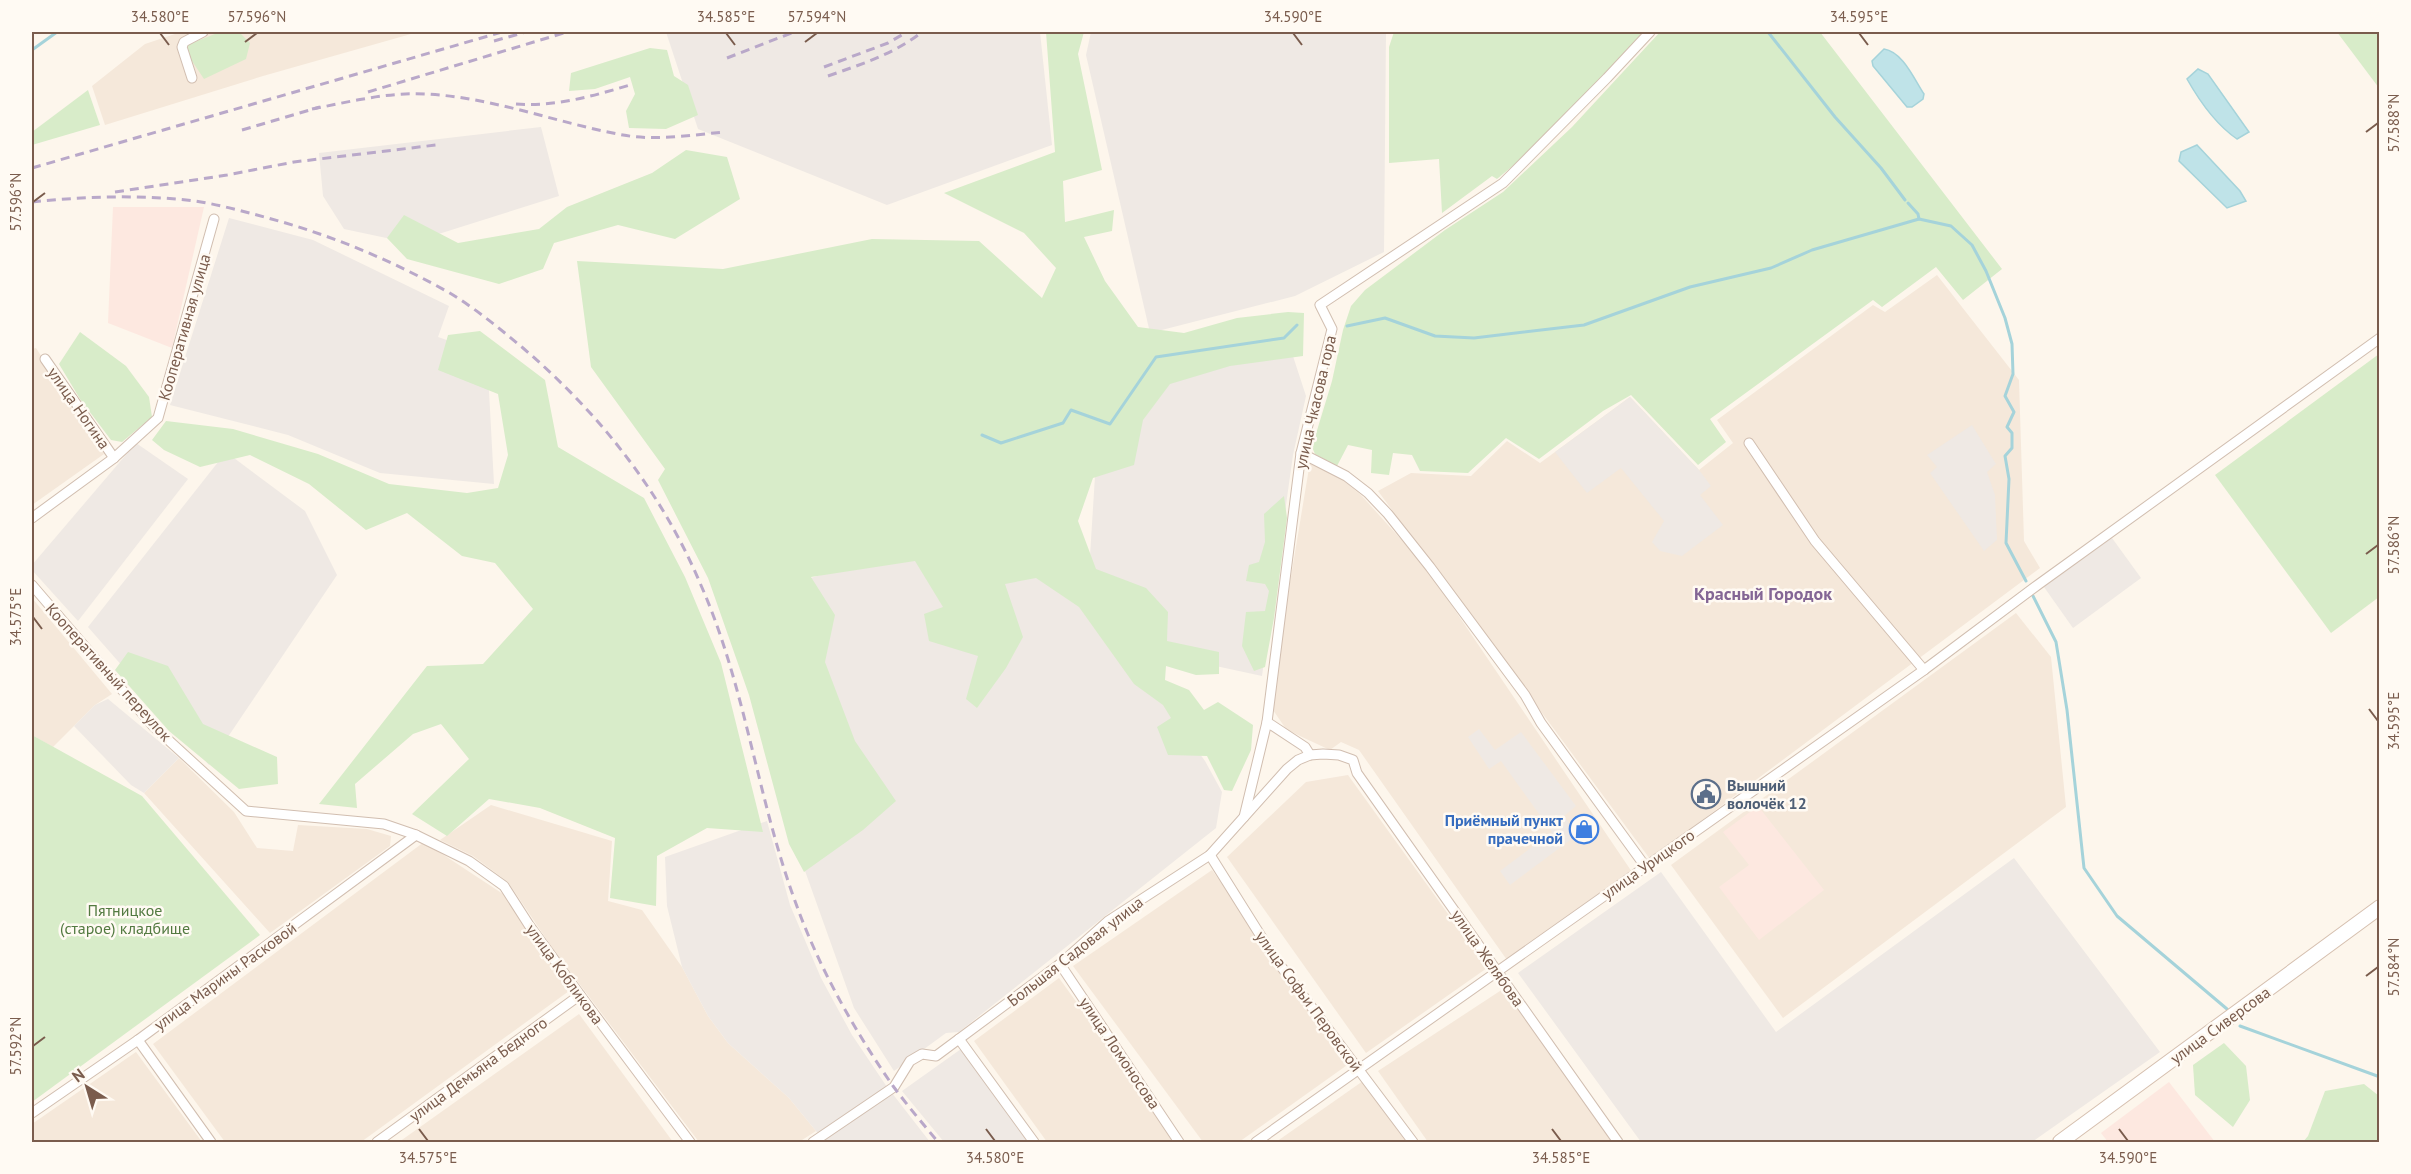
<svg xmlns="http://www.w3.org/2000/svg" width="2411" height="1174" viewBox="0 0 2411 1174" font-family="'PT Sans',sans-serif">
	<style>
		.residential { fill: #f5e8da }
		.commercial { fill: #fde8e0 }
		.industrial { fill: #efe9e4 }
		.green { fill: #d8ecc9 }
		.water { fill: #bfe3e8; stroke: #a5d3da; stroke-width: 1.5 }
		.lines { fill: none; stroke-linecap: round; stroke-linejoin: round }
		.stream { stroke: #a5d3da; stroke-width: 3 }
		.street-casing { stroke: #d1beb0; stroke-width: 11 }
		.secondary-casing { stroke: #d6c0b0; stroke-width: 16 }
		.street { stroke: #fff; stroke-width: 9 }
		.secondary { stroke: #fff; stroke-width: 14 }
		.rail { stroke: #b9a8c9; stroke-width: 3; stroke-dasharray: 9 6; stroke-linecap: butt }
		.ticks { fill: none; stroke: #7a5c4d; stroke-width: 2 }
		.labels { text-anchor: middle; dominant-baseline: central; stroke-width: 5; stroke-linejoin: round; paint-order: stroke }
		.street-label { font-size: 16px; fill: #7a5c4d; stroke: #fffaf3 }
		.service-label { font-size: 16px; font-weight: bold; fill: #4e5e75; stroke: #fffaf3; text-anchor: start }
		.shop-label { font-size: 16px; font-weight: bold; fill: #366cbe; stroke: #fffaf3; text-anchor: end }
		.park-label { font-size: 16px; fill: #537a41; stroke: #fffaf3 }
		.neighbourhood-label { font-size: 18px; font-weight: bold; fill: #846695; stroke: #fffaf3 }
		.neatline { fill: none; stroke: #7a5c4d; stroke-width: 2 }
		.ticks-label { font-size: 15px; text-anchor: middle; fill: #7a5c4d }
	</style>
	<rect width="100%" height="100%" fill="#fdf6ec"/>
	<g class="residential">
		<polygon points="181,32 418,32 263,76 105,125 92,86 145,44"/>
		<polygon points="1937,275 2019,380 2024,541 2040,568 1650,859 1378,491 1411,473 1471,476 1507,441 1540,463 1630,397 1699,470 1733,443 1717,420 1873,305 1885,312"/>
		<polygon points="36,348 104,454 32,505 32,349"/>
		<polygon points="1310,462 1344,481 1361,495 1425,566 1632,872 1507,960 1359,750 1341,742 1330,750 1302,737 1286,729 1273,710 1275,673"/>
		<polygon points="32,598 112,694 95,705 53,747 32,735"/>
		<polygon points="2016,613 2051,657 2066,807 1783,1018 1671,865"/>
		<polygon points="179,758 234,812 257,848 293,851 298,825 367,829 391,836 390,846 270,933 144,793"/>
		<polygon points="1348,775 1487,968 1366,1053 1227,857 1306,782"/>
		<polygon points="491,805 612,841 608,901 642,910 682,967 708,1016 728,1043 789,1098 816,1131 799,1142 699,1142 553,949 508,882 473,856 440,840"/>
		<polygon points="424,842 503,894 569,991 361,1142 225,1142 153,1044"/>
		<polygon points="1212,870 1350,1063 1239,1142 1203,1142 1073,966"/>
		<polygon points="1059,978 1178,1142 1047,1142 974,1041"/>
		<polygon points="1503,989 1616,1142 1428,1142 1378,1071"/>
		<polygon points="579,1014 673,1142 399,1142"/>
		<polygon points="136,1052 202,1142 32,1142 32,1124"/>
		<polygon points="1363,1081 1406,1142 1276,1142"/>
	</g>
	<g class="commercial">
		<polygon points="113,207 204,207 172,348 108,323"/>
		<polygon points="1758,806 1824,890 1759,940 1719,887 1749,865 1723,832"/>
		<polygon points="2169,1082 2215,1142 2108,1142 2101,1133"/>
	</g>
	<g class="industrial">
		<polygon points="666,32 1040,32 1052,145 887,205 698,129"/>
		<polygon points="1091,32 1386,32 1384,252 1295,296 1150,333 1086,55"/>
		<polygon points="541,127 559,196 410,243 344,229 323,196 319,153"/>
		<polygon points="229,218 313,240 449,306 438,337 487,354 494,484 380,473 288,435 170,405"/>
		<polygon points="1291,350 1306,396 1293,455 1262,676 1165,655 1089,572 1096,460 1161,374"/>
		<polygon points="1630,397 1699,470 1711,486 1700,495 1723,525 1682,556 1660,551 1652,542 1664,521 1621,468 1587,493 1555,452"/>
		<polygon points="1972,425 1996,464 1987,472 1995,495 1997,540 1984,551 1930,473 1937,467 1927,455"/>
		<polygon points="136,443 188,479 78,621 32,570 32,565"/>
		<polygon points="226,452 305,511 337,575 209,765 88,627"/>
		<polygon points="2112,538 2141,578 2073,628 2044,587"/>
		<polygon points="908,549 1034,566 1084,595 1205,761 1222,792 1216,828 959,1032 946,1033 894,1071 854,1008 794,840 723,604"/>
		<polygon points="108,699 179,758 144,793 131,785 74,726 95,705"/>
		<polygon points="1479,729 1495,750 1521,732 1576,806 1564,816 1577,835 1510,885 1500,871 1552,832 1501,761 1489,769 1468,737"/>
		<polygon points="767,821 790,905 821,978 852,1035 885,1084 930,1142 825,1142 789,1098 728,1043 708,1016 682,967 667,906 665,857"/>
		<polygon points="2014,858 2160,1052 2032,1142 1641,1142 1518,973 1661,872 1776,1032"/>
		<polygon points="961,1049 1029,1142 944,1142 902,1091"/>
	</g>
	<g class="green">
		<polygon points="220,32 239,32 250,43 246,59 204,79 190,58 187,45"/>
		<polygon points="1046,32 1084,32 1078,54 1102,170 1063,181 1065,222 1114,210 1112,231 1084,237 1105,281 1138,327 1184,333 1237,318 1288,312 1304,313 1303,356 1230,366 1170,384 1143,420 1134,465 1093,478 1078,521 1096,569 1146,588 1168,612 1167,641 1219,652 1219,674 1196,675 1166,666 1165,680 1189,690 1204,710 1218,702 1253,725 1251,750 1232,791 1224,790 1207,756 1168,755 1157,727 1171,718 1163,705 1134,684 1079,607 1036,578 1005,584 1023,637 1006,668 977,708 966,699 978,656 929,641 924,614 943,607 915,561 811,577 835,615 825,662 855,741 896,801 863,830 804,872 789,844 749,695 708,578 658,480 665,469 591,367 577,261 723,269 872,239 979,241 1042,298 1056,268 1024,233 944,193 1055,152"/>
		<path d="M 1394,32 L 1643,32 C 1597,82 1551,136 1497,179 L 1492,176 L 1442,213 L 1439,159 L 1389,163 L 1389,47 Z"/>
		<polygon points="1660,32 1820,32 2002,269 1963,300 1936,267 1882,307 1873,300 1710,419 1726,442 1698,465 1631,395 1603,411 1539,459 1506,438 1468,473 1420,471 1412,455 1393,453 1389,475 1371,473 1372,450 1348,445 1337,466 1315,454 1312,447 1332,381 1343,330 1351,306 1365,290 1445,230 1503,192 1572,127"/>
		<polygon points="2337,32 2379,32 2379,88"/>
		<polygon points="650,48 667,50 674,76 688,85 698,115 666,129 629,128 626,111 635,94 630,77 595,89 569,91 571,73"/>
		<polygon points="88,90 100,125 32,145 32,132"/>
		<polygon points="686,150 727,157 740,199 675,239 618,225 554,243 543,269 499,284 407,259 387,238 404,215 458,243 539,229 567,207 652,173"/>
		<polygon points="480,331 545,380 558,447 644,498 685,577 721,663 763,832 707,828 657,856 656,906 610,898 615,838 540,808 489,799 447,836 412,814 469,759 441,724 413,734 355,784 357,808 319,804 427,666 483,664 533,609 495,563 462,556 407,513 366,530 309,484 250,455 200,467 164,450 152,440 166,421 233,429 318,454 389,484 467,493 498,488 508,455 498,394 438,370 448,335"/>
		<polygon points="80,332 126,366 149,397 152,417 122,442 111,440 80,399 59,364"/>
		<polygon points="2379,354 2379,597 2331,633 2215,475"/>
		<polygon points="1284,496 1287,518 1274,618 1265,667 1254,671 1242,646 1246,612 1265,611 1269,591 1265,584 1246,581 1249,565 1259,562 1265,542 1264,514"/>
		<polygon points="128,652 168,666 203,724 277,757 278,784 239,789 169,731 115,670"/>
		<polygon points="32,735 142,796 260,935 32,1102"/>
		<polygon points="2224,1043 2246,1066 2250,1100 2233,1127 2195,1095 2193,1065"/>
		<polygon points="2364,1084 2379,1096 2379,1142 2303,1142 2308,1136 2325,1091"/>
	</g>
	<g class="water">
		<path d="M 1884,49 C 1903,52 1914,79 1924,94 L 1923,99 L 1912,107 L 1907,107 L 1873,66 L 1872,61 Z"/>
		<path d="M 2198,69 L 2208,74 L 2249,132 L 2237,139 C 2215,124 2200,102 2187,79 Z"/>
		<polygon points="2197,145 2240,191 2246,201 2227,208 2179,161 2181,152"/>
	</g>
	<g class="lines">
		<g class="stream">
			<polyline points="1768,32 1835,117 1881,168 1905,200"/>
			<polyline points="32,50 57,32"/>
			<polyline points="1908,203 1918,214 1919,219"/>
			<polyline points="1347,326 1385,318 1435,336 1474,338 1584,325 1690,287 1771,268 1812,250 1919,219 1951,226 1972,245 1986,271 2005,318 2012,344 2013,374 2005,396 2014,412 2007,427 2012,433 2012,448 2005,456 2009,479 2006,543 2026,581"/>
			<polyline points="982,435 1001,443 1063,423 1071,410 1110,424 1156,357 1284,338 1297,325"/>
			<polyline points="2033,596 2056,642 2067,710 2084,868 2117,916 2227,1009"/>
			<polyline points="2240,1026 2380,1077"/>
		</g>
		<g class="street-casing">
			<g id="street">
				<polyline points="192,78 182,47 184,42 203,32"/>
				<polyline points="45,359 114,458"/>
				<polyline points="1749,443 1815,541 1924,670"/>
				<polyline points="1301,453 1346,476 1368,493 1388,514 1430,567 1525,695 1541,723 1645,866"/>
				<polyline points="32,518 114,458 158,418 214,219"/>
				<polyline points="32,585 153,726 246,811 384,824 416,835 469,861 504,886 529,925 580,995 690,1142"/>
				<polyline points="1267,722 1305,747 1310,755"/>
				<polyline points="1244,817 1267,722 1301,453 1332,329 1320,305 1503,183 1607,78 1650,32"/>
				<polyline points="1210,855 1274,957 1413,1142"/>
				<polyline points="1060,964 1179,1142"/>
				<polyline points="959,1039 1034,1142"/>
				<polyline points="138,1040 211,1142"/>
				<polyline points="32,1113 138,1040 416,835"/>
				<polyline points="377,1142 580,995"/>
				<polyline points="813,1142 894,1087 910,1061 922,1054 936,1056 1060,964 1108,921 1210,855 1287,769 1298,760 1310,755 1323,754 1339,755 1353,760 1357,773 1618,1142"/>
				<polyline points="1256,1142 1924,670 2039,584 2380,338"/>
			</g>
		</g>
		<g class="secondary-casing">
			<polyline id="secondary" points="2060,1142 2380,907"/>
		</g>
		<use href="#street" class="street"/>
		<use href="#secondary" class="secondary"/>
		<g class="rail">
			<polyline points="494,41 526,32"/>
			<polyline points="727,58 794,32"/>
			<polyline points="824,67 888,43 907,32"/>
			<path d="M 828,76 C 862,64 894,54 922,32"/>
			<polyline points="368,92 567,32"/>
			<path d="M 516,104 C 555,107 593,96 630,85"/>
			<path d="M 312,109 C 349,102 387,92 425,94 C 492,97 557,123 623,135 C 655,141 692,135 724,132"/>
			<polyline points="242,130 320,107"/>
			<polyline points="32,168 502,32"/>
			<polyline points="115,192 227,175 294,162 436,145"/>
			<path d="M 32,202 C 79,197 128,195 176,199 C 207,201 238,210 268,218 C 331,235 391,260 448,292 C 475,308 499,328 523,348 C 599,413 661,491 700,583 C 745,684 757,797 795,901 C 818,966 854,1030 893,1086 C 907,1105 923,1124 938,1142"/>
		</g>
	</g>
	<path class="ticks" d="M 160,33 L 169,45M 726,33 L 735,45M 1293,33 L 1302,45M 1859,33 L 1868,45M 245,42 L 257,33M 805,42 L 817,33M 2366,132 L 2378,123M 33,202 L 45,193M 2366,554 L 2378,545M 33,617 L 42,629M 2369,709 L 2378,721M 2366,976 L 2378,967M 33,1046 L 45,1037M 419,1129 L 428,1141M 986,1129 L 995,1141M 1552,1129 L 1561,1141M 2119,1129 L 2128,1141"/>
	<defs>
		<g id="civic-ring" transform="scale(1.5)"><circle r="9.5" fill="#fffaf3" stroke="#5c6f8a" stroke-width="1.5"/><path d="M-.6-6.5H3V-4.5H.6V-3L4-1V1h2V6H-6V1h2V-1L-.6-3ZM-1.2 2.5V6h2.4V2.5Z" fill="#5c6f8a"/></g>
		<g id="shop-ring" transform="scale(1.5)"><circle r="9.5" fill="#fffaf3" stroke="#3f7fe0" stroke-width="1.5"/><path d="M-5-2.5h2.3a2.7 3.5 0 0 1 5.4 0H5L5.5 6h-11ZM-1.5-2.5h3a1.5 2.3 0 0 0-3 0Z" fill="#3f7fe0"/></g>
	</defs>
	<g fill-rule="evenodd">
		<use href="#civic-ring" x="1706" y="794"/>
		<use href="#shop-ring" x="1584" y="829"/>
	</g>
	<g class="labels">
		<g class="street-label">
			<text transform="translate(184 327) rotate(-74)">Кооперативная улица</text>
			<text transform="translate(1315 402) rotate(-77)">улица Чкасова гора</text>
			<text transform="translate(79 408) rotate(55)">улица Ногина</text>
			<text transform="translate(109 672) rotate(48)">Кооперативный переулок</text>
			<text transform="translate(1648 864) rotate(-35)">улица Урицкого</text>
			<text transform="translate(1075 951) rotate(-38)">Большая Садовая улица</text>
			<text transform="translate(1488 958) rotate(55)">улица Желябова</text>
			<text transform="translate(565 974) rotate(54)">улица Кобликова</text>
			<text transform="translate(225 976) rotate(-36)">улица Марины Расковой</text>
			<text transform="translate(1309 1001) rotate(54)">улица Софьи Перовской</text>
			<text transform="translate(2220 1025) rotate(-36)">улица Сиверсова</text>
			<text transform="translate(1120 1053) rotate(56)">улица Ломоносова</text>
			<text transform="translate(478 1069) rotate(-36)">улица Демьяна Бедного</text>
		</g>
		<g class="service-label">
			<text x="1727" y="785">Вышний<tspan x="1727" dy="18">волочёк 12</tspan></text>
		</g>
		<g class="shop-label">
			<text x="1563" y="820">Приёмный пункт<tspan x="1563" dy="18">прачечной</tspan></text>
		</g>
		<g class="park-label">
			<text x="125" y="910">Пятницкое<tspan x="125" dy="18">(старое) кладбище</tspan></text>
		</g>
		<g class="neighbourhood-label">
			<text x="1763" y="593">Красный Городок</text>
		</g>
	</g>
	<rect width="2411" height="1174" fill="none" stroke="#fffaf3" stroke-width="66"/>
	<g transform="translate(87 1087) rotate(323)" stroke="#fffaf3" stroke-width="4.5" paint-order="stroke">
	<path d="M0-4.5L10 22L0 15L-10 22Z" fill="#7a5c4d"/>
	<text y="-9" font-size="16" font-weight="bold" text-anchor="middle" fill="#7a5c4d">N</text>
	</g>
	<rect x="33" y="33" width="2345" height="1108" class="neatline"/>
	<g class="ticks-label">
		<text x="160" y="22">34.580°E</text>
		<text x="257" y="22">57.596°N</text>
		<text x="726" y="22">34.585°E</text>
		<text x="817" y="22">57.594°N</text>
		<text x="1293" y="22">34.590°E</text>
		<text x="1859" y="22">34.595°E</text>
		<text transform="translate(2394 123) rotate(-90)" y="5">57.588°N</text>
		<text transform="translate(16 202) rotate(-90)" y="5">57.596°N</text>
		<text transform="translate(2394 545) rotate(-90)" y="5">57.586°N</text>
		<text transform="translate(16 617) rotate(-90)" y="5">34.575°E</text>
		<text transform="translate(2394 721) rotate(-90)" y="5">34.595°E</text>
		<text transform="translate(2394 967) rotate(-90)" y="5">57.584°N</text>
		<text transform="translate(16 1046) rotate(-90)" y="5">57.592°N</text>
		<text x="428" y="1163">34.575°E</text>
		<text x="995" y="1163">34.580°E</text>
		<text x="1561" y="1163">34.585°E</text>
		<text x="2128" y="1163">34.590°E</text>
	</g>
</svg>
